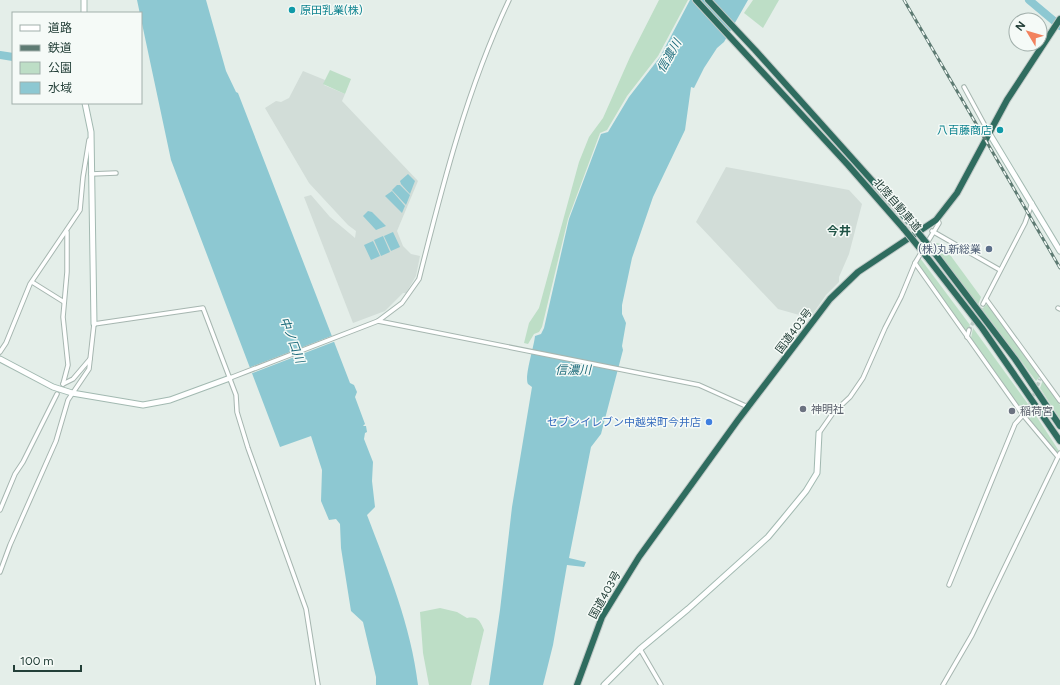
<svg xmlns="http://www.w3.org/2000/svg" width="1060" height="685" viewBox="0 0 1060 685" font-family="Figtree,'Noto Sans JP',sans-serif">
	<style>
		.built { fill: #d2ddd8 }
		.green { fill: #bddec6 }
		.water { fill: #8dc8d2 }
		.pier { fill: #e4eee9 }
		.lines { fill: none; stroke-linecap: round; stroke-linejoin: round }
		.river { stroke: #8dc8d2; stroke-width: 8 }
		.street-tunnel { stroke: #bdcbc6; stroke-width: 3.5; stroke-dasharray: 3.5 2; stroke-linecap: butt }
		.street-casing { stroke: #a6b6b0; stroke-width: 5.5 }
		.secondary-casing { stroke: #a2b9b1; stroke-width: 7 }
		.highway-casing { stroke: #c1c9c7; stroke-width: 8 }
		.street { stroke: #fff; stroke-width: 3.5 }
		.secondary { stroke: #fff; stroke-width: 5 }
		.highway { stroke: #2f6c5f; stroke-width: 6 }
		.rail-casing { stroke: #5e7b73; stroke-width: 3 }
		.rail { stroke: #f5faf7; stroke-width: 1.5; stroke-dasharray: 4.5; stroke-linecap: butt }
		.highway-bridge-casing { stroke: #c1c9c7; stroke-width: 8; stroke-linecap: butt }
		.highway-bridge { stroke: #2f6c5f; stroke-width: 6 }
		.culture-dot { fill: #0f9aa8; stroke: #f5faf7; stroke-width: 1.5 }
		.service-dot { fill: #5c6f8a; stroke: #f5faf7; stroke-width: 1.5 }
		.worship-dot { fill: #6b7280; stroke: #f5faf7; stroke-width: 1.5 }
		.shop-dot { fill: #3f7fe0; stroke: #f5faf7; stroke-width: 1.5 }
		.labels { text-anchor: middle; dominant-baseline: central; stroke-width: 3; stroke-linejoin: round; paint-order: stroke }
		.culture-label { font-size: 11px; fill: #0d838f; stroke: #f5faf7; text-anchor: start }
		.street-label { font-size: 11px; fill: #233f38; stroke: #f5faf7 }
		.service-label { font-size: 11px; fill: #4e5e75; stroke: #f5faf7; text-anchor: end }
		.worship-label { font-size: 11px; fill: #5b616d; stroke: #f5faf7; text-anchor: start }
		.shop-label { font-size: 11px; fill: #366cbe; stroke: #f5faf7; text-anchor: end }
		.water-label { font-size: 12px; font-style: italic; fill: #1d6c7c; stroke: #f5faf7 }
		.neighbourhood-label { font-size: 12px; font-weight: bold; fill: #1f5245; stroke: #f5faf7 }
	</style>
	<rect width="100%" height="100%" fill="#e4eee9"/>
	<g class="built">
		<polygon points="303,71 325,80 324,85 345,94 342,101 418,181 397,231 403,246 411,254 420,256 416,276 406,293 403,293 385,311 353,323 304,197 311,195 330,217 355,238 356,231 348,225 309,183 265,108 276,101 281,102 289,98"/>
		<polygon points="726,167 849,190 862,204 849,254 839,277 839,282 826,295 810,318 778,309 696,222"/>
	</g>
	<g class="green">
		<polygon points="659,0 688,0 658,56 627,96 607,130 600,133 568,219 542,327 539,332 534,334 528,344 524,343 529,323 539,308 579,162 589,137 603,118 630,57"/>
		<polygon points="753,0 779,0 763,28 744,13"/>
		<polygon points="330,70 351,79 345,94 323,84"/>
		<polygon points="936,243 941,244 945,248 981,297 978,305 933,245"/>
		<polygon points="920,258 970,325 967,330 964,331 917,263"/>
		<polygon points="987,304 1040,376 1036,381 982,309"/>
		<polygon points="973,328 1028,404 1023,411 971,338"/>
		<polygon points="1043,380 1060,405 1060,419 1040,388"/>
		<polygon points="1033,411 1059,451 1055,453 1026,414"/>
		<path d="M 440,608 L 457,612 L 467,618 C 478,616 480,621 484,630 L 471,685 L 429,685 L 423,653 L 420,612 Z"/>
	</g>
	<g class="water">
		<path d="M 137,0 L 206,0 L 226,71 L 236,92 L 238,93 L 350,383 L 354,385 L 357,392 L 355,397 L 365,424 L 363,426 L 366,426 L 367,432 L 365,433 L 364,439 L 373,462 L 372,481 L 375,507 L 367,515 C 388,570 411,626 418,685 L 376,685 L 376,677 L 363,622 L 351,611 L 341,548 L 340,524 L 336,519 L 329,520 L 321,501 L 322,470 L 311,436 L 280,447 L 171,160 Z"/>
		<path d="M 690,0 L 748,0 L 724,42 L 717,48 L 704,68 L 694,88 L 691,87 L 685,130 L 653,197 L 632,258 L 622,305 L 622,314 L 626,323 L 622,346 L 623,350 L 601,434 L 591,447 L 569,558 L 586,562 L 584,567 L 567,565 L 553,645 L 543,685 L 489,685 L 500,610 L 512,507 L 532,387 L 528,384 C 524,377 534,347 535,336 L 541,334 L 544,328 L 569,219 L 601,134 L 608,132 L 629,97 L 660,57 Z"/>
		<polygon points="408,174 415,181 410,194 401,184 400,181"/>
		<polygon points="397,185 400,185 410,195 406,205 392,190"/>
		<polygon points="392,191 405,206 402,213 385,196"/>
		<polygon points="368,211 372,212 386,226 376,230 363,216"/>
		<polygon points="393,232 400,247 391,251 384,236"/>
		<polygon points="383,236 390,252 381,256 374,240"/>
		<polygon points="373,241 380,256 371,260 364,245"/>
	</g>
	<polygon class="pier" points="334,335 336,341 250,374 248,368"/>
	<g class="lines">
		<g class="river">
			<polyline points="1029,0 1060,26"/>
			<polyline points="0,55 13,57"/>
		</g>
		<g class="street-tunnel">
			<polyline points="969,330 983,304"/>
			<polyline points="1023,415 1029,407 1040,379"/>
		</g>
		<g class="street-casing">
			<g id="street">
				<polyline points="964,87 989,133"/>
				<polyline points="91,174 116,173"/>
				<polyline points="932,231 1000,270"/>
				<polyline points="915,263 1023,415 1058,457"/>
				<polyline points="32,282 64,302"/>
				<polyline points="986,299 1060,401"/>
				<polyline points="983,304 1025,223 1032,203"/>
				<polyline points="1058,308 1060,309"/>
				<polyline points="378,321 699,385 748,407"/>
				<polyline points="967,337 969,330"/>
				<polyline points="0,352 6,343 30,284 80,210 83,177 89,140"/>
				<path d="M 230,378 L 378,321 L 402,303 L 419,279 C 443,183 467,89 509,0"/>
				<polyline points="63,384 68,365 63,317 67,272 67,232"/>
				<polyline points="63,384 73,379 90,359"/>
				<polyline points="819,433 833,413 850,397 863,378 885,328 901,297 915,263 939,223 937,218"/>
				<polyline points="0,510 15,474 23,462 57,394"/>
				<polyline points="0,572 10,545 56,441 68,400 89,369 94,324 203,308 236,395 237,412 248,448 306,609 318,685"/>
				<polyline points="949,585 1015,424 1023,415"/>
				<polyline points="640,649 661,685"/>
				<polyline points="943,685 972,635 1060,453"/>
			</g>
		</g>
		<g class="secondary-casing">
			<g id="secondary">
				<polyline points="84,13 84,0"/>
				<polyline points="85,103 91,132 94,324"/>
				<polyline points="989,133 1060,251"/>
				<polyline points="0,359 53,387 72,393 143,405 170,400 230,378"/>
				<polyline points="604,685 640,649 688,609 768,537 783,519 806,491 817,473 819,433"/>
			</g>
		</g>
		<g class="highway-casing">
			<g id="highway">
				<polyline points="696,0 848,165 904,229"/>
				<polyline points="708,0 755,50 911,224"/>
				<polyline points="933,251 1015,359 1060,426"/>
				<polyline points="926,256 982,328 1060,441"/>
				<polyline points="577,685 602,617 639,557 738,420 830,299 858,272 936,220 957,193 1007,100 1060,19"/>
			</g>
		</g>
		<use href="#street" class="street"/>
		<use href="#secondary" class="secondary"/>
		<use href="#highway" class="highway"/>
		<g class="rail-casing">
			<polyline id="rail" points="904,0 1060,268"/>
		</g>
		<use href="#rail" class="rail"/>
		<g class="highway-bridge-casing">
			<g id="highway-bridge">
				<polyline points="911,224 933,251"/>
				<polyline points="904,229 926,256"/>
			</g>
		</g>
		<use href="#highway-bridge" class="highway-bridge"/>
	</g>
	<g class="culture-dot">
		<circle cx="292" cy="10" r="4"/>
		<circle cx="1000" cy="130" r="4"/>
	</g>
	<circle class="service-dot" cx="989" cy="249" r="4"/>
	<g class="worship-dot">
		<circle cx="803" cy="409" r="4"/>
		<circle cx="1012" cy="411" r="4"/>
	</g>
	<circle class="shop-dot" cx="709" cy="422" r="4"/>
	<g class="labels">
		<g class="culture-label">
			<text x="300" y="10">原田乳業(株)</text>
			<text x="992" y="130" text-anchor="end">八百藤商店</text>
		</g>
		<g class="street-label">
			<text transform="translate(897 205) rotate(49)">北陸自動車道</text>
			<text transform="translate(794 331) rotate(-53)">国道403号</text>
			<text transform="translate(605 595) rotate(-61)">国道403号</text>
		</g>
		<g class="service-label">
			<text x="981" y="249">(株)丸新総業</text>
		</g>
		<g class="worship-label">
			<text x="811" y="409">神明社</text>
			<text x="1020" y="411">稲荷宮</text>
		</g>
		<g class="shop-label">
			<text x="701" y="422">セブンイレブン中越栄町今井店</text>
		</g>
		<g class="water-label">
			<text transform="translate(669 56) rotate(-60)">信濃川</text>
			<text transform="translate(292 340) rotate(69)">中ノ口川</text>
			<text x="573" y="370">信濃川</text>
		</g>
		<g class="neighbourhood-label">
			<text x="839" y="231">今井</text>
		</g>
	</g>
	<rect x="12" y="12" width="130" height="92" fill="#f5faf7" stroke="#a1afab"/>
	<rect x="20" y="25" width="20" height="6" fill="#ffffff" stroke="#a1afab"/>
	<text x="48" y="32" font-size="12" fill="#233f38">道路</text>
	<rect x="20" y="45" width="20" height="6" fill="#5e7b73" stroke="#a1afab"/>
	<text x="48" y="52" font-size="12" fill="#233f38">鉄道</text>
	<rect x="20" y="62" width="20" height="12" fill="#bddec6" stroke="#a1afab"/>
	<text x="48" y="72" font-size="12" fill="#233f38">公園</text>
	<rect x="20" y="82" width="20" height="12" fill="#8dc8d2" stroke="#a1afab"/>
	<text x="48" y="92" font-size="12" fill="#233f38">水域</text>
	<g transform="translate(1028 32) rotate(308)"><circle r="19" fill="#f5faf7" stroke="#a1afab"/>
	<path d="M0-3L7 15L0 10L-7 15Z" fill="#f2825e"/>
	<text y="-6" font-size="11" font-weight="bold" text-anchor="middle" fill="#233f38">N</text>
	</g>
	<path d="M14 665v6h67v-6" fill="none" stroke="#233f38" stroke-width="2"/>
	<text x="20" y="665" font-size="12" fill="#233f38" stroke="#f5faf7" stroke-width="3" paint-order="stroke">100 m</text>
</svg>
